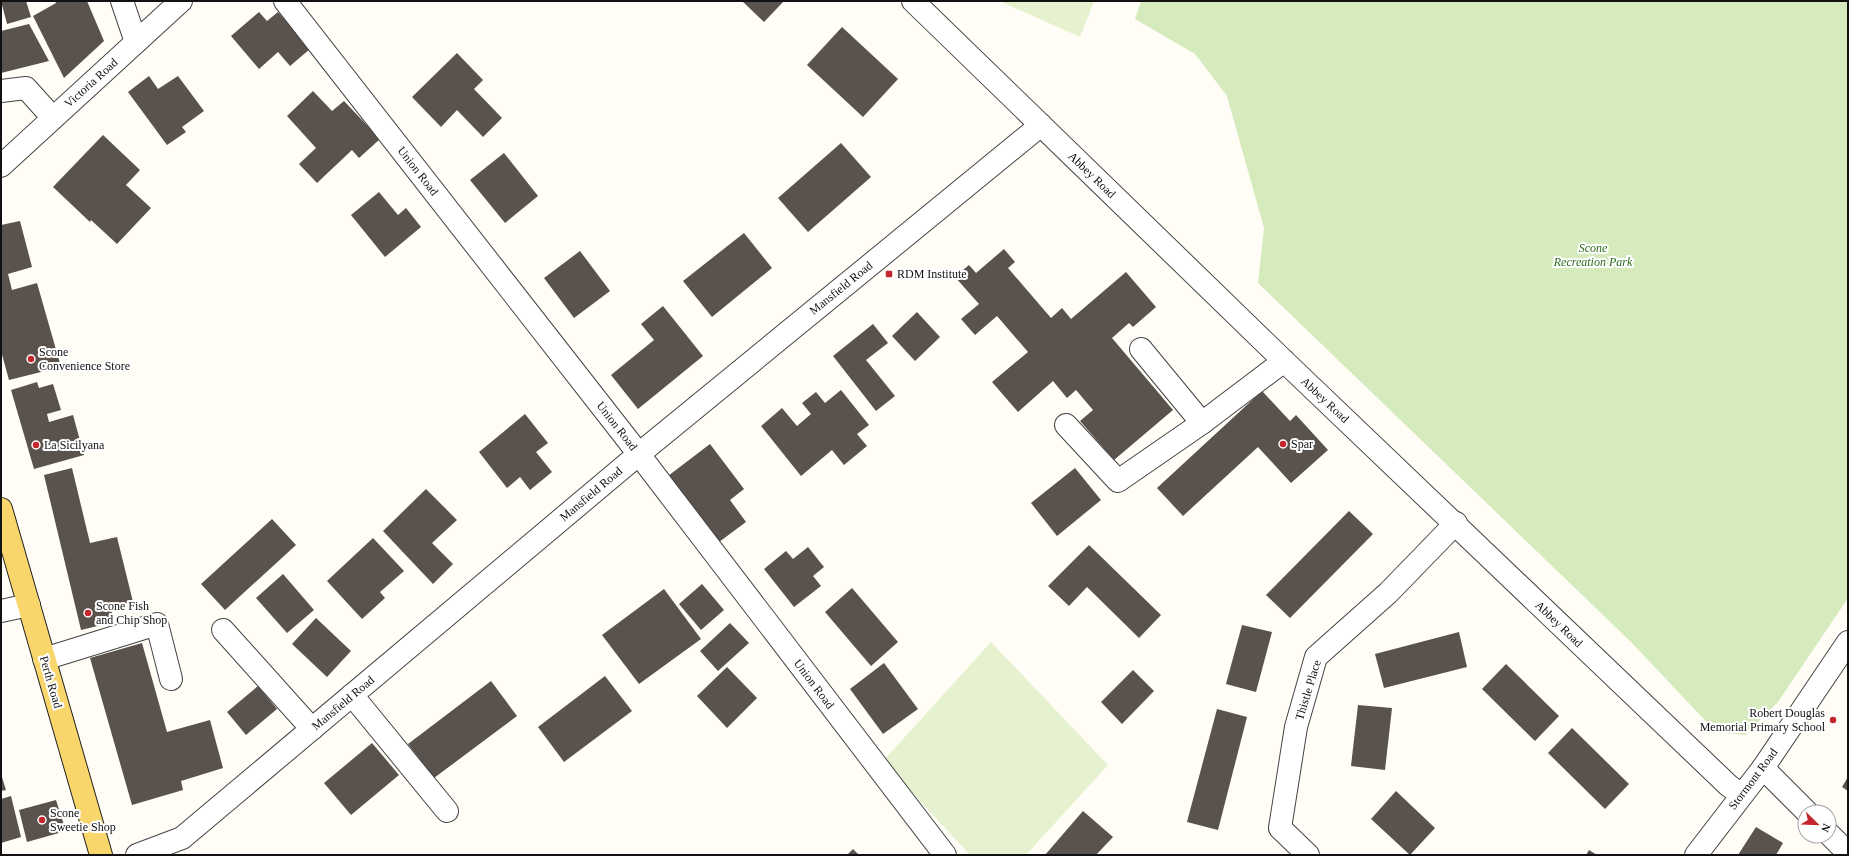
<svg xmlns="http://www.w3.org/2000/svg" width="1849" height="856" viewBox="0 0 1849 856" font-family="Georgia,serif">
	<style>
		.green { fill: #d5ebbd }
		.pitch { fill: #e6f2cf }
		.building { fill: #5a524d }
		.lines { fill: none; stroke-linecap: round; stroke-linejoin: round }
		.minor-casing { stroke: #444; stroke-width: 24 }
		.major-casing { stroke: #222; stroke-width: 24 }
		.minor { stroke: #fff; stroke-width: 22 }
		.major { stroke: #f9d66b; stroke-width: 22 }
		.poi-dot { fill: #c4262e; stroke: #fff; stroke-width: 1.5 }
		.labels { text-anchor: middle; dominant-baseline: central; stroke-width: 4; stroke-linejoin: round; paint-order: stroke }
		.street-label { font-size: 12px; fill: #111; stroke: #fff }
		.park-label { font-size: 12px; font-style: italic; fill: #2f6b1f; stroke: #fff }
		.poi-label { font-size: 12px; fill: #111; stroke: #fff; text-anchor: start }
	</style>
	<rect width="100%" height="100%" fill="#fffdf5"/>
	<polygon class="green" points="1141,1 1848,1 1848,598 1778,702 1745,735 1716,732 1631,642 1258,283 1264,228 1227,96 1195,54 1135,19"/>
	<g class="pitch">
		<polygon points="999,1 1094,1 1080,37"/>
		<polygon points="991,642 1108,765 1026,855 970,855 883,761"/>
	</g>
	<g class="building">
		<polygon points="1,1 26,1 31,17 7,24"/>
		<polygon points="55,1 87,1 104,41 64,78 33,16 56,3"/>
		<polygon points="742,1 784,1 764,22"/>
		<polygon points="259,12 267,21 278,12 310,49 290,66 278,52 259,69 231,36"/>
		<polygon points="29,24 49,61 1,73 1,31"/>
		<polygon points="842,27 898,79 863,117 807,65"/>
		<polygon points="457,53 483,80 474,89 502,118 483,137 457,110 441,127 412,97"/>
		<polygon points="149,76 158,89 178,76 204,111 182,127 186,132 167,145 128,92"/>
		<polygon points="313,91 332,111 344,101 380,139 359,158 352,150 317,183 299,164 316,148 287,116"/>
		<polygon points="103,135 140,170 126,185 151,208 117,244 91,220 90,222 53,187"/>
		<polygon points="841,143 871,177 808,232 778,198"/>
		<polygon points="504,153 538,196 505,223 470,180"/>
		<polygon points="379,192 398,215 406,208 421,227 385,257 351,215"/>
		<polygon points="20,221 32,267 8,274 12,290 37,283 61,367 9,380 1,351 1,225"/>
		<polygon points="744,233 772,268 712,317 683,281"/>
		<polygon points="1004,249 1015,262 1008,268 1051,318 1062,308 1071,319 1126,272 1156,307 1133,327 1129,323 1112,338 1173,410 1114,460 1080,421 1093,410 1076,390 1067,398 1053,381 1018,412 992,382 1028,352 997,316 975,335 961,319 979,304 955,277 969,265 976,273"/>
		<polygon points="580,251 610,291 574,318 544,278"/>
		<polygon points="663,306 703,356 638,409 611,375 654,340 641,324"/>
		<polygon points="917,312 940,337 915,361 892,336"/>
		<polygon points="873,324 888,343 866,360 895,396 876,411 833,356"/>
		<polygon points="37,382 39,388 53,384 61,410 47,414 49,422 73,415 84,455 34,469 11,390"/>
		<polygon points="841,390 869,425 857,434 867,446 844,465 832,450 801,476 761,426 782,408 797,426 811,414 802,403 816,392 825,403"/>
		<polygon points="1262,391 1290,421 1296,415 1328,450 1291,483 1258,447 1183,516 1157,488"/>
		<polygon points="525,414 548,443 536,452 552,472 530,490 520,477 507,488 479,452"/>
		<polygon points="710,444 744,489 730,500 746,522 719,542 668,476"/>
		<polygon points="72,468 90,543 117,537 133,602 111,607 114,622 81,630 44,475"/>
		<polygon points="1075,468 1101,500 1057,536 1031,503"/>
		<polygon points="426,489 457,520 432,543 453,564 433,584 383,531"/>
		<polygon points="1349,511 1373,534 1290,618 1266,595"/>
		<polygon points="272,519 296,545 225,610 201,584"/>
		<polygon points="373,538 404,571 380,592 385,598 362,619 327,581"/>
		<polygon points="1089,545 1161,615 1139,638 1087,587 1069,606 1048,586"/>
		<polygon points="808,547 824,567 813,576 821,586 794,607 764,569 786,551 793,559"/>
		<polygon points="283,574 314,610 287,633 256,598"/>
		<polygon points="702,584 724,610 701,630 679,604"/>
		<polygon points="852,588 898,642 871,666 825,612"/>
		<polygon points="664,589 701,639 639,684 602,635"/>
		<polygon points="316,618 351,651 327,677 292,644"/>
		<polygon points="730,623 749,643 718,671 700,651"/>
		<polygon points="1242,625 1272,632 1256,692 1226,684"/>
		<polygon points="1459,632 1467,667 1384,688 1375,654"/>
		<polygon points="142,643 167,732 210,720 223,768 181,781 183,790 132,805 90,658"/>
		<polygon points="884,663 918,709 883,734 850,689"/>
		<polygon points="1506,664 1559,716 1535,741 1482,689"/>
		<polygon points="727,667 757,698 727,728 697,696"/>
		<polygon points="1133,670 1154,691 1122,724 1101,702"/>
		<polygon points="605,676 632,711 564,762 538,727"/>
		<polygon points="491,681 517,716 434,778 408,744"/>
		<polygon points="258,686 277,709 246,735 227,712"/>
		<polygon points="1358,705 1392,708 1385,770 1351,766"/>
		<polygon points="1217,709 1247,717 1218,830 1187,822"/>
		<polygon points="1572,728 1629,784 1605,809 1548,753"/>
		<polygon points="372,743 399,775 351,815 324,783"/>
		<polygon points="1,774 6,790 1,791"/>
		<polygon points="1848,777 1848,791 1842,787"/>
		<polygon points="1396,791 1435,828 1410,855 1371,819"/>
		<polygon points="11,796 21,837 1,843 1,799"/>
		<polygon points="56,800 66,831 27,842 19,810"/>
		<polygon points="1083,811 1113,837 1096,855 1045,855"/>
		<polygon points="1756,827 1783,843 1776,855 1738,855"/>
		<polygon points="853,849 859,855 847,855"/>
		<polygon points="1589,850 1597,855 1586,855"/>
	</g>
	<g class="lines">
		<g class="minor-casing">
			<g id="minor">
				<polyline points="122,1 136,42"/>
				<polyline points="285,1 631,444 945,855"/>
				<polyline points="913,1 1284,361 1728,785 1741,795"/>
				<polyline points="1,91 26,88 53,118"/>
				<polyline points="1,166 181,1"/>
				<polyline points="1141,349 1202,423"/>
				<polyline points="1066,425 1118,481 1202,423 1284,361"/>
				<polyline points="1,611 29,605"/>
				<polyline points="223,630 312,729"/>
				<polyline points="44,659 157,624 171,679"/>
				<polyline points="352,695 447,811"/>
				<polyline points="1763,768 1807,812"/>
				<polyline points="1829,834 1848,853"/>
				<polyline points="137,855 182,838 639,454 1041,125"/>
				<polyline points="1308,855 1280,828 1296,727 1316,657 1388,593 1456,523"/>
				<polyline points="1696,855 1763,768 1848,642"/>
			</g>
		</g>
		<g class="major-casing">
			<polyline id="major" points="1,509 101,855"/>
		</g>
		<use href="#minor" class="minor"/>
		<use href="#major" class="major"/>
	</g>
	<g class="poi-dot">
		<rect x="885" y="270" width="8" height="8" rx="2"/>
		<circle cx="31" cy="359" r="4"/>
		<circle cx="1283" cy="444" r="4"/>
		<circle cx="36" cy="445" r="4"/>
		<circle cx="88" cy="613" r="4"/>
		<circle cx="1833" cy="720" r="4"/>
		<circle cx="42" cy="820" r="4"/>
	</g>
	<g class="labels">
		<g class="street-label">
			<text transform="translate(91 83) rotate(-42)">Victoria Road</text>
			<text transform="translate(418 171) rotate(52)">Union Road</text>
			<text transform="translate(1092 175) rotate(44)">Abbey Road</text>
			<text transform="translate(841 288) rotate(-39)">Mansfield Road</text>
			<text transform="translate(1325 400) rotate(43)">Abbey Road</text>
			<text transform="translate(617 426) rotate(52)">Union Road</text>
			<text transform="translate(591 494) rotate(-40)">Mansfield Road</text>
			<text transform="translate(1559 624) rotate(44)">Abbey Road</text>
			<text transform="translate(51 682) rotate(74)">Perth Road</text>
			<text transform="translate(814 684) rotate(53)">Union Road</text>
			<text transform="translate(1308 690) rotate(-73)">Thistle Place</text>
			<text transform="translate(343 703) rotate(-40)">Mansfield Road</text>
			<text transform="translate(1753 779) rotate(-53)">Stormont Road</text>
		</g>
		<g class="park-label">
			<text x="1593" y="248">Scone<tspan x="1593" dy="14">Recreation Park</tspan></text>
		</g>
		<g class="poi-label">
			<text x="897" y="274">RDM Institute</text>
			<text x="39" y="352">Scone<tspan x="39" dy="14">Convenience Store</tspan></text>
			<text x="1291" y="444">Spar</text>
			<text x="44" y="445">La Sicilyana</text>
			<text x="96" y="606">Scone Fish<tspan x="96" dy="14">and Chip Shop</tspan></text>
			<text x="1825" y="713" text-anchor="end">Robert Douglas<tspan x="1825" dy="14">Memorial Primary School</tspan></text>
			<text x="50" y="813">Scone<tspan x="50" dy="14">Sweetie Shop</tspan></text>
		</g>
	</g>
	<rect width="1849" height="856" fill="none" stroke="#111111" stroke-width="4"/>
	<g transform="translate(1817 824) rotate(113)"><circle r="19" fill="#ffffff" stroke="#a0a0a0"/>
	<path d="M0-3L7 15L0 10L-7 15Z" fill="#c4262e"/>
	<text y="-6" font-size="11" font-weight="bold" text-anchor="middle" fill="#111111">N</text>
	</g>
</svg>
